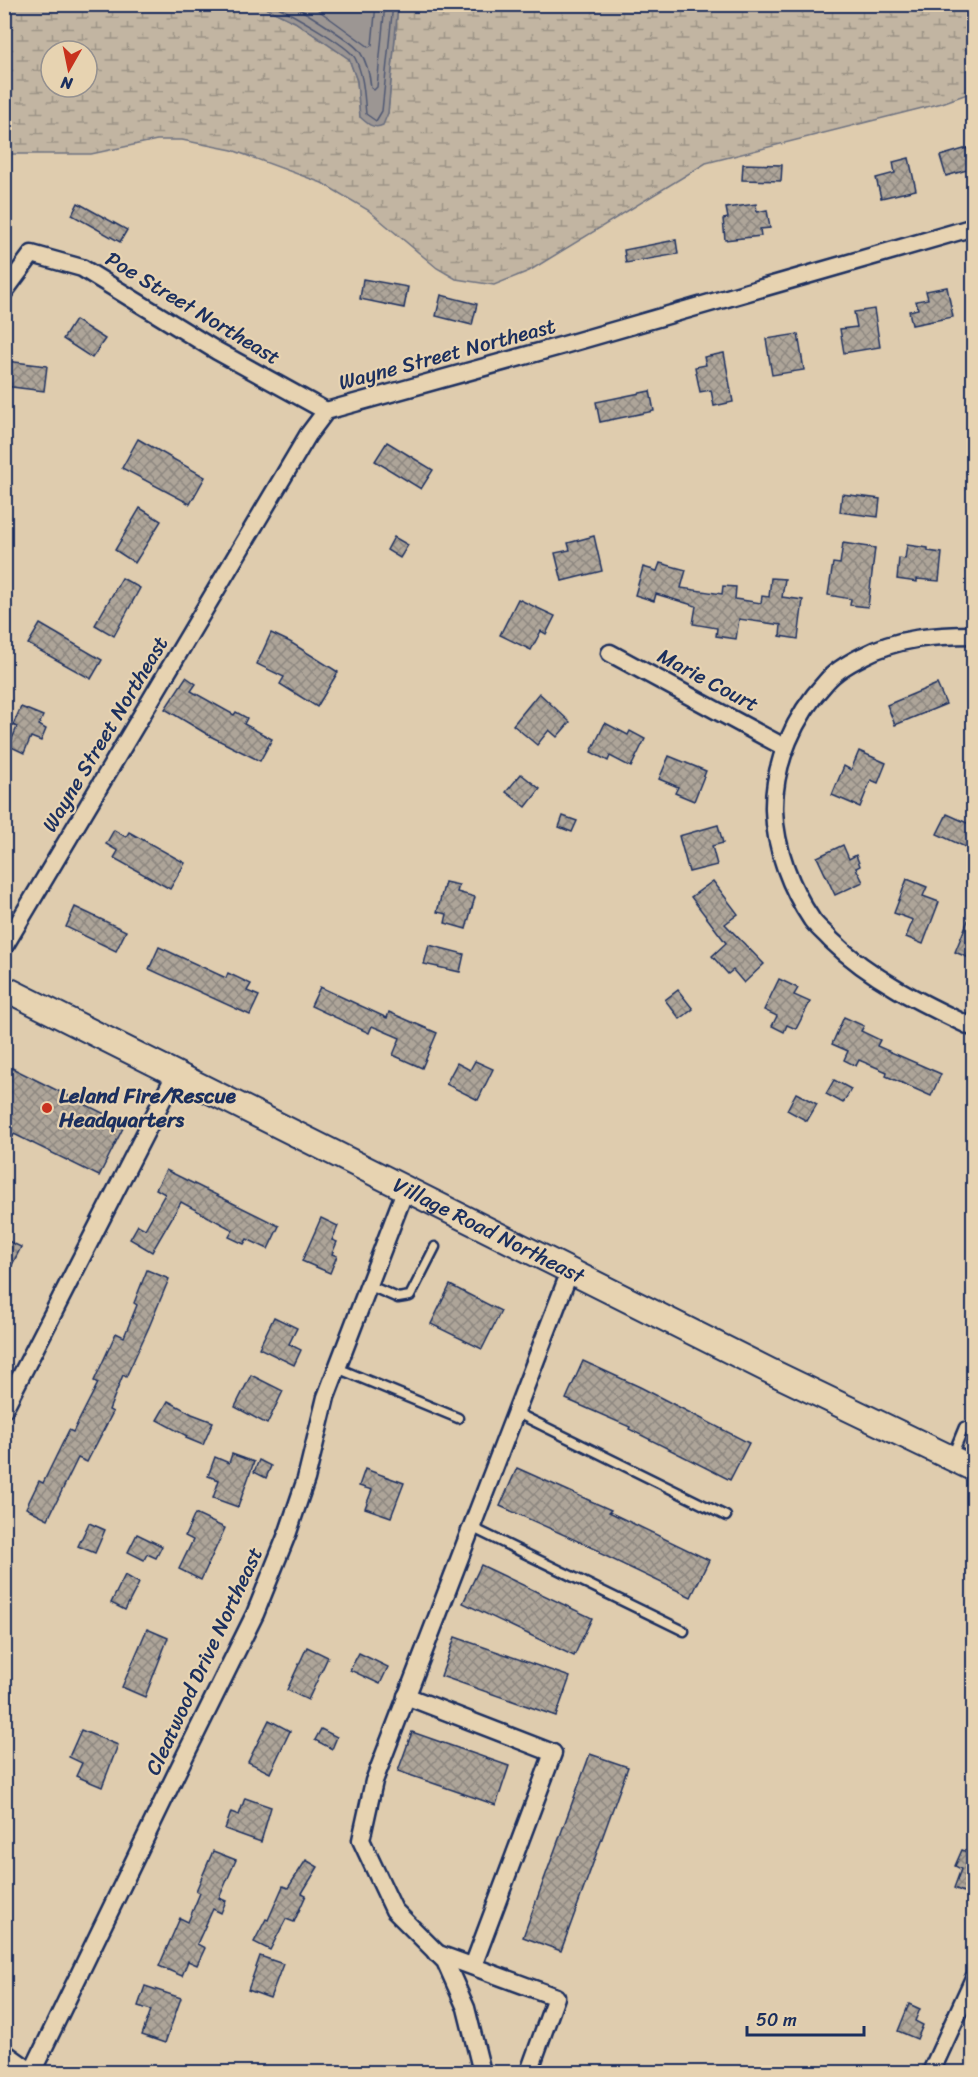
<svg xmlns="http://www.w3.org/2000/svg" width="978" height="2077" viewBox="0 0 978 2077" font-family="Sriracha,sans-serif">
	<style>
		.wetland { fill: url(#wetland-marsh); stroke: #6e7280; stroke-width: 1.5; fill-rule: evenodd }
		.water { fill: #9c9693; stroke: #686d7e; stroke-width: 1.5 }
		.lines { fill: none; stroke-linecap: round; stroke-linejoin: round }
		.shore { stroke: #4f5873; stroke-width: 1.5 }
		.building { fill: url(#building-cross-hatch); stroke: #1b2f5e; stroke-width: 1.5 }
		.lane-casing { stroke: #1b2f5e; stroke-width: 13 }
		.street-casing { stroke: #1b2f5e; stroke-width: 21 }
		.secondary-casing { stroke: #1b2f5e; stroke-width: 28 }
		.lane { stroke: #e7d3b1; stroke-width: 8 }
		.street { stroke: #e7d3b1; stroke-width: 16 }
		.secondary { stroke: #e7d3b1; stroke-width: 24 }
		.poi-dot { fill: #c8321e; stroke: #e7d3b1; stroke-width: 2 }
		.labels { text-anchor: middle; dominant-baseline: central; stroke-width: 4.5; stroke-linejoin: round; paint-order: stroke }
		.street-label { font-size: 21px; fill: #1b2f5e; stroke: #e7d3b1 }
		.poi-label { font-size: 21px; font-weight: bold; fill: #1b2f5e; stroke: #e7d3b1; text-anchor: start }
	</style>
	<defs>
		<pattern id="wetland-marsh" width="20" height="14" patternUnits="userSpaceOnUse" patternTransform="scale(1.5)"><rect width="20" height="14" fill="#c2b5a2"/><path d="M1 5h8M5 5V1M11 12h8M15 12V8" fill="none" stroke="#9d9487"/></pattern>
		<pattern id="building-cross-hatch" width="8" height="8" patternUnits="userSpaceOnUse" patternTransform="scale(1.5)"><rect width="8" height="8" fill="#aea599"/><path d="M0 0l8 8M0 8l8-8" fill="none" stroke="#8d8780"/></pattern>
	</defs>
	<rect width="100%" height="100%" fill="#dfccae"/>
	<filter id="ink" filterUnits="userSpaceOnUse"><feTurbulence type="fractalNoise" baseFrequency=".0167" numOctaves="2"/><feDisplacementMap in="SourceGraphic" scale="12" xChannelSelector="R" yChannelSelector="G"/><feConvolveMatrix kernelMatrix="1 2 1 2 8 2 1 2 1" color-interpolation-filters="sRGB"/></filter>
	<g filter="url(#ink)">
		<path class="wetland" d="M 157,4 L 186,12 L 222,5 L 250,5 L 262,6 L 295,22 L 349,59 L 357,81 L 360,117 L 388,113 L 398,5 L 973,5 L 973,92 L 942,103 L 706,163 L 529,271 L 494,285 L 456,279 L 437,268 L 368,210 L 322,183 L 232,150 L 182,140 L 157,140 L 91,154 L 5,154 L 5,5 ZM 51,51 L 87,51 L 87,87 L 51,87 Z"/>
		<g class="water">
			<polygon points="157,5 157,4 222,5 186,12"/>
			<path d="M 250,5 L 398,5 L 388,113 L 383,125 C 373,130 367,123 360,117 L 357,81 L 349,59 L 295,22 L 262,6 Z"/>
		</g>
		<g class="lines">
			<g class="shore">
				<path d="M 272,4 C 288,12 348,45 355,58 C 364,76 364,95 366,114 L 376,121 L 382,111 L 393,4"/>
				<path d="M 290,4 C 302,10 354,42 360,52 C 367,62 370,77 371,88 L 374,90 L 377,87 L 385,4"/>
				<polyline points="310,4 369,47 372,45 376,4"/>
			</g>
		</g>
		<g class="building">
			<polygon points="974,146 974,168 946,176 940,156"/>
			<polygon points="909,158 916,190 881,198 876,178 895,173 893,162"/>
			<polygon points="743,164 782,165 781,181 742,180"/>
			<polygon points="78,203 127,230 120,242 72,215"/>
			<polygon points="756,204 757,212 767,210 770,228 760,229 761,236 725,240 723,219 728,218 726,208"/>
			<polygon points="676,240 678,254 626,263 624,250"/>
			<polygon points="363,279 408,287 404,308 360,299"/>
			<polygon points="947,287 953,317 912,325 909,311 918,309 916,301 928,299 926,291"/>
			<polygon points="441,295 477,304 472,325 436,316"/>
			<polygon points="874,309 880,347 844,353 840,329 857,327 854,312"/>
			<polygon points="75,320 105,339 92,358 63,339"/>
			<polygon points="798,334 804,370 772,375 766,339"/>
			<polygon points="724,353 733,402 714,406 711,390 700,392 695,367 706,365 704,357"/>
			<polygon points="6,361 47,366 44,391 4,386"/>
			<polygon points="650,391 654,411 600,422 596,402"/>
			<polygon points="138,439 205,477 190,504 122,468"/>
			<polygon points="387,442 433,470 421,489 375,461"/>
			<polygon points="842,494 880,499 878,517 840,512"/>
			<polygon points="140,508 161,521 135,563 115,550"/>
			<polygon points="594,536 602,571 562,581 555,553 570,550 568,543"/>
			<polygon points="394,537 408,545 400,558 387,550"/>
			<polygon points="843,543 875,548 868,607 850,605 851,599 828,595 833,563 840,564"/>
			<polygon points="907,545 928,548 928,551 942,553 939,581 917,579 917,582 897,579 899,558 905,559"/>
			<polygon points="660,563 686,570 681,588 722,594 723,586 736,587 735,599 761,603 762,596 769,597 771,578 785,579 782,597 803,600 798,639 780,636 781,625 739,619 736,639 716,636 717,628 693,624 696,606 656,594 654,601 635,595 643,567 657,571"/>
			<polygon points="122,578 140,588 114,636 95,625"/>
			<polygon points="518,599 555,616 546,634 541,631 531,650 500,635"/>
			<polygon points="40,624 102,660 91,679 28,644"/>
			<polygon points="271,633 290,642 338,672 317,707 280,684 284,677 257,664"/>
			<polygon points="186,677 196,684 191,691 234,715 236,712 247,718 244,724 272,739 260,761 210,736 165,709"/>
			<polygon points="937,684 946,704 895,725 887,705"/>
			<polygon points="539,693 570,722 557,737 549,730 537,745 513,725"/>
			<polygon points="21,707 43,716 39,725 46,729 41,741 31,737 24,753 9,746 17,727 13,725"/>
			<polygon points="605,723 628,735 630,731 645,739 631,767 610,756 608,761 591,752"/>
			<polygon points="859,751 886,763 878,783 871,780 860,807 832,795 844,766 851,770"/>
			<polygon points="669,756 706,771 694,801 675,793 678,787 659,779"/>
			<polygon points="521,774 540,789 526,807 506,792"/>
			<polygon points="947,814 974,826 974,851 937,834"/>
			<polygon points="563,816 577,821 572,832 559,827"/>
			<polygon points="718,825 723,843 712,846 717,865 689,872 679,836"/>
			<polygon points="114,830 126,837 129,832 185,863 170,889 114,858 118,851 106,844"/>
			<polygon points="843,845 849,859 856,855 860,866 856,868 863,882 835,895 817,857"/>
			<polygon points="907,879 927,887 923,896 939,902 923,944 906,937 913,920 894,913"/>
			<polygon points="713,881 738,914 725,924 764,964 744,983 733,970 728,974 712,956 726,943 691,897"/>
			<polygon points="445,882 459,885 457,892 475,897 466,929 445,923 447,914 437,912"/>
			<polygon points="75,907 126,931 116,951 66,927"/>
			<polygon points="973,908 974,908 974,960 955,952"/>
			<polygon points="429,945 464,954 460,972 424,964"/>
			<polygon points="159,947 226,978 228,973 251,984 247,991 259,996 250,1015 149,969"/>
			<polygon points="779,979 798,988 794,995 810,1002 796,1029 787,1025 784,1032 772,1026 777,1016 764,1010"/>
			<polygon points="320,987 387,1018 389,1012 437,1033 422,1068 393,1055 400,1038 372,1026 369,1033 311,1006"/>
			<polygon points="678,990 693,1009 680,1019 665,1000"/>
			<polygon points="844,1017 864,1026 861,1031 880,1040 877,1046 941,1074 931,1096 886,1076 887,1072 859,1060 856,1066 844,1060 848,1051 832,1044"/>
			<polygon points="475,1061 493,1069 478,1100 446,1084 457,1063 470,1070"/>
			<polygon points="12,1068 125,1124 99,1176 14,1134 13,1137 4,1132 4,1083"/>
			<polygon points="834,1080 851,1089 843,1103 826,1094"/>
			<polygon points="796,1093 817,1104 807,1121 787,1110"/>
			<polygon points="166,1170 279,1226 268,1249 247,1239 244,1244 229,1237 233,1230 181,1202 152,1252 130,1239 138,1225 145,1229 165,1194 156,1189"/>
			<polygon points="321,1218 338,1226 332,1240 337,1242 332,1254 337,1256 330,1273 302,1261"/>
			<polygon points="4,1239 21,1247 4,1281"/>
			<polygon points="147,1270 169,1279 149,1327 126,1377 123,1375 109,1410 113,1412 87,1462 78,1458 48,1519 26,1508 39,1481 43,1483 69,1430 73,1432 98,1383 94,1381 116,1333 124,1337 137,1305 134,1303"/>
			<polygon points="450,1285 501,1311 482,1349 431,1324"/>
			<polygon points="274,1317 297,1328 289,1344 301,1350 294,1365 259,1348"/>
			<polygon points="583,1361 640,1387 749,1443 730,1480 629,1429 630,1427 566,1399"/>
			<polygon points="251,1375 283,1391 267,1424 235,1407"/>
			<polygon points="168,1401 192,1414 213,1422 203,1445 186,1438 187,1436 157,1420"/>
			<polygon points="232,1454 254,1462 238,1507 213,1498 219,1480 208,1476 215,1457 229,1463"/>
			<polygon points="259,1460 271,1466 266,1478 254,1472"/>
			<polygon points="517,1468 611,1510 609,1512 709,1560 691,1597 599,1553 600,1551 500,1506"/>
			<polygon points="365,1469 404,1483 391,1517 365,1508 372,1490 359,1486"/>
			<polygon points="195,1514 225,1528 201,1580 179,1569 193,1540 185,1536"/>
			<polygon points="89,1523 105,1530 95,1553 78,1546"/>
			<polygon points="137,1534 162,1546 156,1558 147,1554 144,1560 128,1552"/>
			<polygon points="481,1565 592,1618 574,1656 463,1603"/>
			<polygon points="125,1575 139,1583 125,1610 111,1603"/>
			<polygon points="147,1629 168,1638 145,1697 122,1687"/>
			<polygon points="455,1637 570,1677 556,1716 441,1676"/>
			<polygon points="307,1647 328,1657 308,1700 287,1690"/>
			<polygon points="359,1653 388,1667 380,1684 350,1670"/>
			<polygon points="269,1720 290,1731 270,1773 248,1762"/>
			<polygon points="321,1729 337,1737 332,1749 315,1740"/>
			<polygon points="81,1730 118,1745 102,1787 76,1776 82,1763 69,1757"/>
			<polygon points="412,1732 509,1766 496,1805 398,1771"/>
			<polygon points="590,1754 628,1767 561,1951 523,1937"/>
			<polygon points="245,1798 271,1807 261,1842 225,1829 231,1812 239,1815"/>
			<polygon points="974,1840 974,1875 966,1893 954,1888 961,1869 955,1866 962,1850 968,1852"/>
			<polygon points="213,1851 236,1860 219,1898 226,1901 221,1913 213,1909 197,1944 205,1948 197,1965 188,1961 182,1976 159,1966 180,1918 188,1922 200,1893 196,1891"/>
			<polygon points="306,1860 318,1867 302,1893 306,1895 294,1922 286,1919 270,1950 254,1942 266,1919 268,1920 283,1886 288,1888"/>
			<polygon points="260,1956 283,1964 270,1998 248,1990"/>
			<polygon points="145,1986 181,1998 165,2043 142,2035 151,2010 138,2006"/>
			<polygon points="909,2004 920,2009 915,2021 923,2025 917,2039 898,2031"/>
		</g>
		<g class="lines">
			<g class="lane-casing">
				<g id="lane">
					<polyline points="368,1285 398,1298 410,1296 435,1247"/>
					<polyline points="337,1368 458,1418"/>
					<polyline points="515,1412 726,1516"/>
					<polyline points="952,1456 964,1427 974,1432"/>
					<polyline points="471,1527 684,1631"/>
				</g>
			</g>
			<g class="street-casing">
				<g id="street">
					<polyline points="4,292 32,254 82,268 217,351 326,411"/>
					<path d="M 974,635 C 936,635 897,638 863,656 C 851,662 834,672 826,682 C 795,715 773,764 774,810 C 775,848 791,889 812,920 C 817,927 825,933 831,940 C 871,979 923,1004 974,1028"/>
					<polyline points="610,653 784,747"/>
					<polyline points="4,947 308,435 326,411 564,345 974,227"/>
					<polyline points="4,1409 176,1073"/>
					<polyline points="406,1696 553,1753 473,1966"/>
					<polyline points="436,1953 556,1997 529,2072"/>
					<polyline points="4,2052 32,2072"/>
					<polyline points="32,2072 178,1770 255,1614 288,1532 306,1479 326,1397 406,1188"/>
					<polyline points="482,2072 466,2008 445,1961 394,1910 361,1840 374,1781 570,1271"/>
					<polyline points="931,2072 974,1978"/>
				</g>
			</g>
			<g class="secondary-casing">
				<g id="secondary">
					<path id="s1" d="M 4,988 L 768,1370 L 974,1469"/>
				</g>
			</g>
			<use href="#lane" class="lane"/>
			<use href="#street" class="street"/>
			<use href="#secondary" class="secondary"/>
		</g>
	</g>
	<circle class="poi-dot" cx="47" cy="1108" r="6"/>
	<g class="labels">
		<g class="street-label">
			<text transform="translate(193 308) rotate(31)">Poe Street Northeast</text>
			<text transform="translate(447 354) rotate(-15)">Wayne Street Northeast</text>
			<text transform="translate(708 680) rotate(28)">Marie Court</text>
			<text transform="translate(105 734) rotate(-59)">Wayne Street Northeast</text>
			<text stroke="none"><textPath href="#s1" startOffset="542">Village Road Northeast</textPath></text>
			<text transform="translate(204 1661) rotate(-65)">Cleatwood Drive Northeast</text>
		</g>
		<g class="poi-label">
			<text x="59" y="1096">Leland Fire/Rescue<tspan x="59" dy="24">Headquarters</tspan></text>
		</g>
	</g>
	<rect width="978" height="2077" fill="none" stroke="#e7d3b1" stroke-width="24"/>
	<rect x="12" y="12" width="954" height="2053" fill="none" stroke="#1b2f5e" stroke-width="2" filter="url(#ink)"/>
	<g transform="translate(69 69) rotate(189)"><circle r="28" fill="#e7d3b1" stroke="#959190" stroke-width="1.5"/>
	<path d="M0-4.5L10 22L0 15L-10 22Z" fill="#c8321e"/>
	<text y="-9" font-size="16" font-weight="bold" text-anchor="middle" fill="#1b2f5e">N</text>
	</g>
	<path d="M747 2026v9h117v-9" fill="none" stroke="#1b2f5e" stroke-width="3"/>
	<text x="756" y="2026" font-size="18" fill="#1b2f5e" stroke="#e7d3b1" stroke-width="4.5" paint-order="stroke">50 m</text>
</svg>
